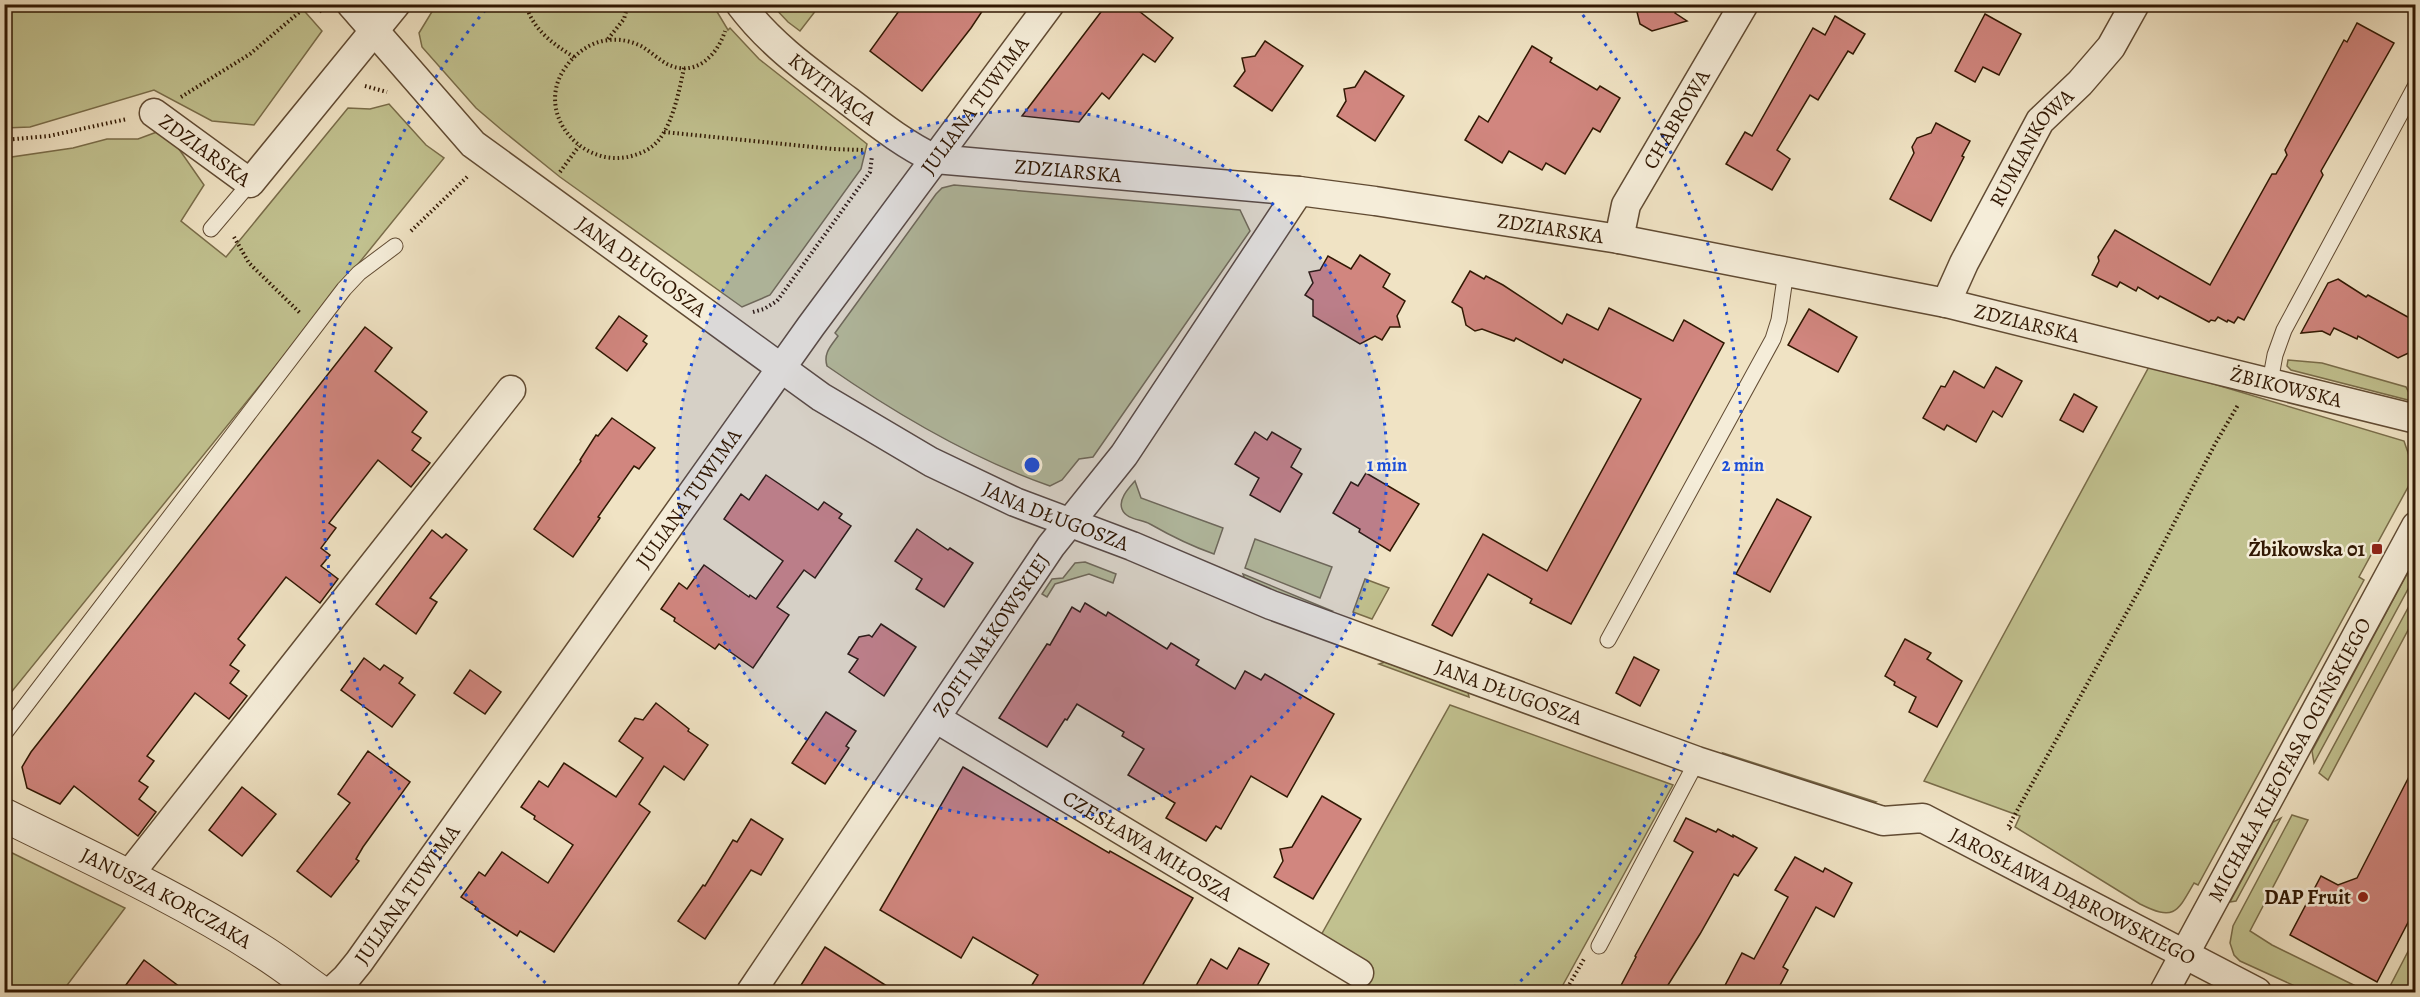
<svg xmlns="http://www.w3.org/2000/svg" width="2420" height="997" viewBox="0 0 2420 997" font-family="Alegreya,serif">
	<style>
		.green { fill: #c1c18f; stroke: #796c49; stroke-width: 1.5 }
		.building { fill: #d1867f; stroke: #311803; stroke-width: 1.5 }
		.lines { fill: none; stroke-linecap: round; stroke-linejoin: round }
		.service-casing { stroke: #614b33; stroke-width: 17 }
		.minor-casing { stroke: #614b33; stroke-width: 31 }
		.tertiary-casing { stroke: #614b33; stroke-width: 35 }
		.path { stroke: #311803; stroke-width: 4; stroke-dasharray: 1.5 3; stroke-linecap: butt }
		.service { stroke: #f5edd9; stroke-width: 15 }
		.minor { stroke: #f5edd9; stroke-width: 28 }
		.tertiary { stroke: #f5edd9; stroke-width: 33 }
		.ring { fill: none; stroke: #1d4ed8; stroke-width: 3; stroke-dasharray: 3 6 }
		.poi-dot { fill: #8f2418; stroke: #f5edd9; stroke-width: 2 }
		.labels { text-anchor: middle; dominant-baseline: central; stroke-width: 5; stroke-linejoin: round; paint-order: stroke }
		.street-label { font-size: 21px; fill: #311803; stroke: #f5edd9 }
		.poi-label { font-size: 21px; font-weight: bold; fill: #311803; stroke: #f5edd9; text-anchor: end }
		.centre { fill: #1d4ed8; stroke: #f5edd9; stroke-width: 3 }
		.ring-label { font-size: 18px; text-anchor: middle; font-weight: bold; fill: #1d4ed8; stroke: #f5edd9; stroke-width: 5; stroke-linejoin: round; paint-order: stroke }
	</style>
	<rect width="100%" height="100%" fill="#f0e3c4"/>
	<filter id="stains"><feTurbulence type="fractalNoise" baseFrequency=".00333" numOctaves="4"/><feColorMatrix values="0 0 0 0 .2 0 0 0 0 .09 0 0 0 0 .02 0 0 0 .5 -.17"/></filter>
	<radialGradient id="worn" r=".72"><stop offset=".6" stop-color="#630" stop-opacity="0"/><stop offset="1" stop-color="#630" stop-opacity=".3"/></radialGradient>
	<g class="green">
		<polygon points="5,4 299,5 322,31 254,125 212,121 154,90 30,127 5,128"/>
		<polygon points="436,5 713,5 728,30 730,28 759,59 867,144 861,169 770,295 742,307 560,177 503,131 476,108 422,47 419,33"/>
		<polygon points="772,5 820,5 800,31 788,22"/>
		<polygon points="389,104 426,145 444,158 5,700 5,158 73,148 107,139 138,139 165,129 204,185 181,221 226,257 348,108 370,109"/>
		<path d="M 954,185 L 1240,210 L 1250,231 L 1093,457 L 1079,459 L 1062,480 L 1050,486 C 970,458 896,414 827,366 C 823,353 831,346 838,336 L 835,333 L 936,194 L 942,188 Z"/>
		<polygon points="2288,360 2322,363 2406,387 2410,395 2408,400 2291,370 2287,366"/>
		<path d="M 2150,365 L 2404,441 L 2414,470 L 2414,476 L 2359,577 L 2364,580 L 2198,885 L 2194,883 C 2177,913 2174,921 2140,904 L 2015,827 L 2020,816 L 1924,781 Z"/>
		<path d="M 1135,481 L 1141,498 L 1223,528 L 1214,554 C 1191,546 1171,536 1150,524 C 1142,519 1126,520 1122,509 C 1118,499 1129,488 1135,481 Z"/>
		<polygon points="1255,539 1332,567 1320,598 1245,568"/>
		<polygon points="2415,559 2415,576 2314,763 2312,751"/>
		<polygon points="1085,562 1116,574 1113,583 1089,574 1055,584 1047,597 1042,594 1052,579 1063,578 1075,563"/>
		<polygon points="1243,574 1332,611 1326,613 1245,580"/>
		<polygon points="1365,579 1389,588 1372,619 1353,612"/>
		<polygon points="2415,595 2415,617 2328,780 2319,773"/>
		<polygon points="1385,662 1468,692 1469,697 1379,664"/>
		<polygon points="1450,705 1673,785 1559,992 1446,992 1434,986 1430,992 1372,992 1363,987 1373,968 1320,937"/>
		<polygon points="1723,753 1876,802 1870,805 1726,758"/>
		<polygon points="2292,815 2308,820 2250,931 2272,945 2368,992 2308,992 2240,961 2234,955 2230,943 2233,926"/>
		<polygon points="2281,818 2236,901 2230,902 2273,822"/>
		<polygon points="4,849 125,908 62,992 5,992"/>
		<polygon points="2415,938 2415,992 2387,992"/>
	</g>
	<g class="building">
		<polygon points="904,4 987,4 971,28 922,91 870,51"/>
		<polygon points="1107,4 1130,4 1173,38 1155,62 1143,54 1109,99 1102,93 1079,122 1022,116"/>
		<polygon points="1635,4 1680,4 1675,13 1687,21 1652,31 1640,24"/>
		<polygon points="1985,14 2021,34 1999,75 1983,67 1975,82 1955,71"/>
		<polygon points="1835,16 1865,34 1853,54 1848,51 1818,100 1810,95 1777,150 1790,159 1772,190 1726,164 1745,132 1752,136 1813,28 1825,35"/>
		<polygon points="2357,23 2394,43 2321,171 2323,175 2244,320 2238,317 2234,323 2228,320 2227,322 2218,317 2215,321 2211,320 2209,322 2160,296 2158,299 2138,287 2136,291 2120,282 2117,287 2092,275 2099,261 2098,257 2115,230 2210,285 2272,174 2276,174 2287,155 2285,150 2344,40 2347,42"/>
		<polygon points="1265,41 1303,66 1272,111 1234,86 1245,71 1242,58 1255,56"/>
		<polygon points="1532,46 1552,58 1550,62 1597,90 1600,86 1620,98 1600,132 1593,128 1565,174 1546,163 1542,170 1509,151 1502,163 1465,140 1479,116 1488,122"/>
		<polygon points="1365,71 1404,96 1375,141 1337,116 1346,101 1344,89 1355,87"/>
		<polygon points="1936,123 1970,141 1962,156 1964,157 1931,221 1890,199 1914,153 1912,147 1917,138 1931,133"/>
		<polygon points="1360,255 1390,274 1383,287 1405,301 1397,316 1400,327 1390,327 1382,340 1375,336 1360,344 1313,316 1313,300 1305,295 1313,283 1309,272 1320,270 1328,256 1351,269"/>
		<polygon points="1470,271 1484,279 1486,276 1503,285 1562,324 1567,314 1598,330 1609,308 1673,341 1684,320 1724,343 1571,624 1530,603 1532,599 1488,574 1452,636 1432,625 1483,534 1547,571 1641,399 1564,359 1562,363 1516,338 1514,341 1482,329 1475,331 1466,325 1462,308 1452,302"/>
		<polygon points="2338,279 2366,297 2368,295 2415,321 2415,350 2398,358 2358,336 2357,339 2334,328 2330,335 2322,331 2301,333 2328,283"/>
		<polygon points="1809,309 1857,337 1838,372 1788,345"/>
		<polygon points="619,316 647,336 643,341 647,344 627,371 596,348"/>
		<polygon points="365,327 392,348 375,371 427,412 412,432 421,438 412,450 430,463 411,487 378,460 329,523 336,528 321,548 330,555 321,566 338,579 320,603 286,577 238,639 245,645 230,665 239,671 230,683 247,696 229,719 195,693 147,756 154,761 139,781 148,787 139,799 156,812 138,836 74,786 60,804 27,788 22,767 31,752"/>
		<polygon points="1996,367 2022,381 2002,417 1993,411 1976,442 1947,425 1944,430 1923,418 1941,386 1945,387 1954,371 1984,388"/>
		<polygon points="2074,394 2097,407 2083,432 2060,420"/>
		<polygon points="612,418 655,448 639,469 634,466 598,517 600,518 573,557 534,529 581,461 580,460 596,435 598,436"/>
		<polygon points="1255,432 1267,440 1272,432 1301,449 1291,467 1302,474 1280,512 1250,495 1259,478 1235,464"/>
		<polygon points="1366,473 1419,504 1390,551 1359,532 1360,529 1333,513 1351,482 1358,486"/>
		<polygon points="766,475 818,510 824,502 842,514 839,518 851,526 815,578 804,570 777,607 789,615 753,668 719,644 715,649 674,621 675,618 661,609 679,583 687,589 704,565 749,597 750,595 756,599 783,561 724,519 741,494 749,500"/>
		<polygon points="1777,499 1811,517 1770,592 1736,574"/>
		<polygon points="917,529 948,550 950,548 973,563 944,607 916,589 922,579 895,561"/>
		<polygon points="432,530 442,538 446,534 467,550 430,598 437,602 416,634 376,604"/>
		<polygon points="1085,603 1106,616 1108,612 1167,649 1171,643 1199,660 1196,665 1235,689 1245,671 1261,680 1265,674 1334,714 1287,797 1251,776 1221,829 1216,826 1206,841 1166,818 1175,803 1128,775 1144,749 1122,736 1124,732 1077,704 1067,720 1065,719 1047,747 999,718 1047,644 1050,645 1072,607 1080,612"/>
		<polygon points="881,624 916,647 884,696 849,672 858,659 848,654 859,637 869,635 872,637"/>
		<polygon points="1905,639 1931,653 1927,659 1962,681 1937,727 1909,712 1916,697 1894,685 1895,682 1885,676"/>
		<polygon points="1634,657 1659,670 1640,706 1616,693"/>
		<polygon points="364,658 380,670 384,665 403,678 399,683 415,695 392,727 341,690"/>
		<polygon points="470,670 501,692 485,714 454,693"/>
		<polygon points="656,703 679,721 689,729 688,731 708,745 684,780 664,766 639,804 650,812 554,952 520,931 517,936 475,909 476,907 461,897 479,872 485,876 502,852 548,883 573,845 534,819 535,816 521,807 539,781 548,787 564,763 616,797 643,758 619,741 635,718 643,720"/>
		<polygon points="826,712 856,731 846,746 849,748 825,784 792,763"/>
		<polygon points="368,751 410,782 363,847 356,859 359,861 331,897 297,871 350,803 338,794"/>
		<polygon points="2415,765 2415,909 2377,982 2290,935 2321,876 2338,885 2357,878"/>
		<polygon points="963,767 1109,853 1110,851 1193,898 1138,993 1027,993 1038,975 973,937 961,958 880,910"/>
		<polygon points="242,787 276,814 242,856 209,830"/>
		<polygon points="1322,796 1361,819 1313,899 1274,877 1283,861 1280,849 1292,847"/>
		<polygon points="1686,818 1716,832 1718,829 1733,837 1733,835 1757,848 1738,876 1734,874 1700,934 1663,993 1617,993 1636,957 1635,956 1693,852 1674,841"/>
		<polygon points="751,819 783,839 761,875 751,870 705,939 678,921 703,885 705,886 733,840 737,842"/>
		<polygon points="1795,857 1823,872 1825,868 1852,883 1834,917 1816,907 1783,967 1788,970 1776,993 1721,993 1742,953 1754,959 1788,897 1775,890"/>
		<polygon points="825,947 898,993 796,993"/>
		<polygon points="1239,948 1269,964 1257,986 1269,993 1192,993 1211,959 1227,969"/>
		<polygon points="144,960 188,993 120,993"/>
	</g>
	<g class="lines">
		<g class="service-casing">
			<g id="service">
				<polyline points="211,229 250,183"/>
				<polyline points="2270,382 2275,355 2284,330 2416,85"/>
				<polyline points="1608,640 1773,339 1779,320 1786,271"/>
				<polyline points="4,734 344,289 359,273 395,246"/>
				<polyline points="1599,946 1697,761"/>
			</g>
		</g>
		<g class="minor-casing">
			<g id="minor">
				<path id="s1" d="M 351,4 L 473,144 L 821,397 L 931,462 L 1015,502 L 1132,546 L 1271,605 L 1697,761 L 1883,821 L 1923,818 L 2257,992"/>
				<path id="s2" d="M 740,4 C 770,44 808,71 847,100 C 876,122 903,144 935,159 L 1299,191 L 1375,201 L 1619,239 L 1946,303 L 2416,419"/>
				<path id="s3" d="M 154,113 L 250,183 L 396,4"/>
				<path id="s4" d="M 1619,239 L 1626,205 L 1744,4"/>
				<path id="s5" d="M 1946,303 L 1964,263 L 2040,121 L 2080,83 L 2111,47 L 2135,4"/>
				<path id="s6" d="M 937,719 L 1359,973"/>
				<polyline points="128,876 511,390"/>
				<path id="s7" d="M 331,992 L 346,978 L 359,962 L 811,326 L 1050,4"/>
				<path id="s8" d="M 751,992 L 1051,546 L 1124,455 L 1299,191"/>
				<path id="s9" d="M 2164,992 L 2416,526"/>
			</g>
		</g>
		<g class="tertiary-casing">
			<g id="tertiary">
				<path id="s10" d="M 4,815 C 91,858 179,898 260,950 C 281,963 300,978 320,992"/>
			</g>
		</g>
		<g class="path">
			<polyline points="315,4 323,13"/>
			<path d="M 526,4 C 532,29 553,44 574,57"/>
			<polyline points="608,39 624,19 628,4"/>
			<path d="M 684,68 C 679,91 674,118 661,137 C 655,146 645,152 635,155 C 584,172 533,114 565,68 C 583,42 612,32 641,46 C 650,51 658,59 667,64 C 695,78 717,56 725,31"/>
			<polyline points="365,86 387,92"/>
			<polyline points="181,97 250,54 309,4"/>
			<polyline points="664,132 833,149 863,150"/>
			<polyline points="4,140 49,136 127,119"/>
			<polyline points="560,172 579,146"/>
			<polyline points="411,231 468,176"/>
			<polyline points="234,237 249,263 300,313"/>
			<polyline points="753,312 764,309 777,301 870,172 872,156"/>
			<polyline points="2011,829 2008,827 2142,585 2215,444 2238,405"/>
			<polyline points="1565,992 1584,959"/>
		</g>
		<use href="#service" class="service"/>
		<use href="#minor" class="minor"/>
		<use href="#tertiary" class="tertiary"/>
	</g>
	<circle cx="1032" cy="465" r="355" fill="#1d4ed8" fill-opacity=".12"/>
	<g class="ring">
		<circle cx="1032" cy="465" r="355"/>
		<path d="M552 989A711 711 0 0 1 487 8M1577 8A711 711 0 0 1 1512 989"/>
	</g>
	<g class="poi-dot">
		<rect x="2371" y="543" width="12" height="12" rx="3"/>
		<circle cx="2363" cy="897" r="6"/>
	</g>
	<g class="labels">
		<g class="street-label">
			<text stroke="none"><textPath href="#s2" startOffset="126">KWITNĄCA</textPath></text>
			<text stroke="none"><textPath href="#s7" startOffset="1096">JULIANA TUWIMA</textPath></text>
			<text stroke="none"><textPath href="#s4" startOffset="134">CHABROWA</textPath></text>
			<text stroke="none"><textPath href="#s3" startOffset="63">ZDZIARSKA</textPath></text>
			<text stroke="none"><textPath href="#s5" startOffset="178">RUMIANKOWA</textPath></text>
			<text stroke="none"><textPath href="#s2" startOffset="384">ZDZIARSKA</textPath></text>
			<text stroke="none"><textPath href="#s2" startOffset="870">ZDZIARSKA</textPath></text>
			<text stroke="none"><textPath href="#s1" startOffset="394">JANA DŁUGOSZA</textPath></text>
			<text stroke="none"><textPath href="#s2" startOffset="1356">ZDZIARSKA</textPath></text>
			<text stroke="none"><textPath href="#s2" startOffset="1623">ŻBIKOWSKA</textPath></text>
			<text stroke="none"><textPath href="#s7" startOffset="610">JULIANA TUWIMA</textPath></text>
			<text stroke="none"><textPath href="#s1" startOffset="880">JANA DŁUGOSZA</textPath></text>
			<text stroke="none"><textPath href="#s8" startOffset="430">ZOFII NAŁKOWSKIEJ</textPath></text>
			<text stroke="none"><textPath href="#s1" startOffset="1366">JANA DŁUGOSZA</textPath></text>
			<text stroke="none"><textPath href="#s9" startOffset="264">MICHAŁA KLEOFASA OGIŃSKIEGO</textPath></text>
			<text stroke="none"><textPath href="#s6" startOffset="246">CZESŁAWA MIŁOSZA</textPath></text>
			<text stroke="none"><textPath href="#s7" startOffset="124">JULIANA TUWIMA</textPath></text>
			<text stroke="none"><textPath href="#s1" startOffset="1971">JAROSŁAWA DĄBROWSKIEGO</textPath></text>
			<text stroke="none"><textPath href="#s10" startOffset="182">JANUSZA KORCZAKA</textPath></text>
		</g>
		<g class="poi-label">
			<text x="2365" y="549">Żbikowska 01</text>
			<text x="2351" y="897">DAP Fruit</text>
		</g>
	</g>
	<circle cx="1032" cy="465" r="9" class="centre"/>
	<g class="ring-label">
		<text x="1387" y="471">1 min</text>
		<text x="1743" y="471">2 min</text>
	</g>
	<rect width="2420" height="997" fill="none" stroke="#f0e3c4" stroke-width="24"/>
	<rect x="6" y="6" width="2408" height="985" fill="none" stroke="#311803" stroke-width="3"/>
	<rect x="12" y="12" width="2396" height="973" fill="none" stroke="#311803" stroke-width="1.5"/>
	<rect width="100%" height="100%" filter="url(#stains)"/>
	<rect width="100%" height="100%" fill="url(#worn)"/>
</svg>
